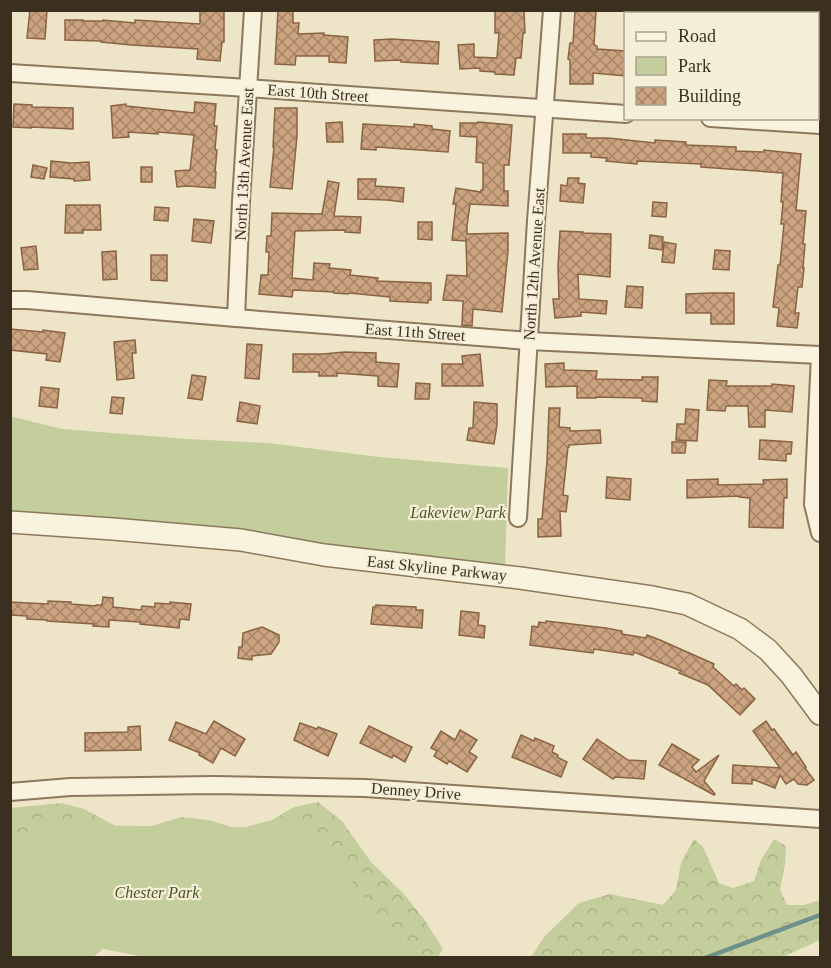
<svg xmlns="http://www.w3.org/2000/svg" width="831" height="968" viewBox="0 0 831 968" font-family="Georgia,serif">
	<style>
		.forest { fill: url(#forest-crowns) }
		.park { fill: #c4cd9c }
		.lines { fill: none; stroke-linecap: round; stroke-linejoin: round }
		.stream { stroke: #6f918b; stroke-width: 4.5 }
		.building { fill: url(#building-cross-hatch); stroke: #8a6343; stroke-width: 1.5 }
		.minor-casing { stroke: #8b785d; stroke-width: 20 }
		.tertiary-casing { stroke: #8b785d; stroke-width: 24 }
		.minor { stroke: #f9f2dc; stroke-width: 16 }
		.tertiary { stroke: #f9f2dc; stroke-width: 21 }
		.labels { text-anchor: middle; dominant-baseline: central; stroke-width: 4.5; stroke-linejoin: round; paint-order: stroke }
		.street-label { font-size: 16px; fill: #3b2f20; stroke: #f6efd8 }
		.park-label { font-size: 16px; font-style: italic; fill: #495727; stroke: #f6efd8 }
	</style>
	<defs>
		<pattern id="forest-crowns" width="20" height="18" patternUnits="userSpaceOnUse" patternTransform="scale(1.5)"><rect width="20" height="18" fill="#c4cd9c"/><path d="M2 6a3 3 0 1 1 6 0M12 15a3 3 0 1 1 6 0" fill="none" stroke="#a9b086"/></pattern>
		<pattern id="building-cross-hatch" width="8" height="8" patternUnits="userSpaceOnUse" patternTransform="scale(1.5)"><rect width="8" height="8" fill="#cca37f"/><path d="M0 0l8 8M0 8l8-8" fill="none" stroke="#a78568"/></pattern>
	</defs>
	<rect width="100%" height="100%" fill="#eee5c8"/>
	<g class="forest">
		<polygon points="318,802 342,821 371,862 403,893 424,919 443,949 437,958 146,957 141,931 11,958 11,808 62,803 84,809 129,833 181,817 209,820 238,829 272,820 294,807"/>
		<polygon points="694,839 703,847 719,883 733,888 754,881 761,860 774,839 786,846 785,864 780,890 787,905 804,905 820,900 820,940 783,957 531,957 545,936 579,903 610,894 663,905 676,890 681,863"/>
	</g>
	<g class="park">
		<polygon points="10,416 62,429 188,439 268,443 379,457 508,468 505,568 11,512"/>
		<polygon points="57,825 310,828 411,957 150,958 103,949 93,957 11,957 11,843"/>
	</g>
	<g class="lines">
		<polyline class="stream" points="705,958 820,915"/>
	</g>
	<g class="building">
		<polygon points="30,10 47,10 45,39 27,38"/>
		<polygon points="200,10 224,10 224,42 222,42 220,61 197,59 198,49 132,45 101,42 101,41 65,40 65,20 83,20 83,21 103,21 103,20 135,23 135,20 200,24"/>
		<polygon points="278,10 293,10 293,23 299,23 298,34 324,33 324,35 348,37 346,63 329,62 329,56 296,56 295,65 275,64"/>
		<polygon points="495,10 524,10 525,33 523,33 521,58 516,58 514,75 495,74 495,72 480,71 480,68 460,69 458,45 474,44 474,57 497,58 499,33 495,33"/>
		<polygon points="575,10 596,10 594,45 597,46 597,49 626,51 626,76 593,73 593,84 570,84 570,60 568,59 570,43 573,43"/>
		<polygon points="392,39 439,42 438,64 401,62 401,60 375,61 374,40"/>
		<polygon points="195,102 216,104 214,126 217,126 215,150 217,150 215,172 216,172 215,188 187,186 177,187 175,171 190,170 194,135 158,132 158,134 128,132 129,137 113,138 111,106 126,104 126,106 194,113"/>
		<polygon points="14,104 32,105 32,107 73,108 73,129 31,127 31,128 13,127"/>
		<polygon points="275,108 297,108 297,136 292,189 270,187 274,147 273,147"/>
		<polygon points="342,122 343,142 327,142 326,123"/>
		<polygon points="478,122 512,125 509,165 504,165 504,191 508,191 508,206 470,204 467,226 467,234 508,233 508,251 502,312 473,309 472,326 462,325 463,301 443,300 447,275 467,276 466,238 466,241 452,240 456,204 453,204 456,188 481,192 481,190 483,190 483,163 476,162 477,137 460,136 460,123 478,123"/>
		<polygon points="363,124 414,127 414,124 432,126 432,129 450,131 448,152 376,147 376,150 361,149"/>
		<polygon points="563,134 586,134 586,138 608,138 655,143 655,140 686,142 686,145 736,147 736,151 764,152 764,150 801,154 796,210 806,211 803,244 805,244 803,268 804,268 802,287 798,287 795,313 799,313 797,328 777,326 779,308 773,307 778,265 780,265 784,224 781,224 783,202 781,202 783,173 701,167 701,164 637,161 637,164 606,161 607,158 591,157 591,153 563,153"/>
		<polygon points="51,161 71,163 89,162 90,180 74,181 74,179 50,177"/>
		<polygon points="33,165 47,168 44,179 31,177"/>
		<rect x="141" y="167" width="11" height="15"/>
		<polygon points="568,178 579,178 578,183 585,184 583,203 560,201 561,185 567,186"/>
		<polygon points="358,179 376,179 375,186 404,188 403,202 387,200 358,199"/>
		<polygon points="328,181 339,183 334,216 361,217 360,233 345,232 345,230 295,231 292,278 313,280 314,263 330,264 329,268 351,270 350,275 378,278 377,281 431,283 431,300 428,300 428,303 390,301 390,297 349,293 348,294 334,293 334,292 293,290 292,297 259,294 261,275 268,275 269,252 266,252 267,236 271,236 272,213 322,214"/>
		<polygon points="653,202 667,203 666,217 652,216"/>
		<polygon points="66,205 100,205 101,230 83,230 83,233 65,233"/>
		<polygon points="155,207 169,208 168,221 154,220"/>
		<polygon points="194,219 214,221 211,243 192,241"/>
		<polygon points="418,222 432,222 432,240 418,239"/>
		<polygon points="560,231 583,232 583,233 611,234 610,277 578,274 579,299 607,301 606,314 581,312 581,316 555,318 553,299 559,299 558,267"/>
		<polygon points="650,235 663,237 662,250 649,248"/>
		<polygon points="664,242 676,244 674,263 662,262"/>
		<polygon points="36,246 38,269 24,270 21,248"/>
		<polygon points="715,250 730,251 729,270 713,269"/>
		<polygon points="116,251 117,279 103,280 102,252"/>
		<polygon points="151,255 167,255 167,281 151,280"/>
		<polygon points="627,286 643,287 642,308 625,307"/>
		<polygon points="712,293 734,293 734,324 711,324 711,313 686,313 686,294"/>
		<polygon points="10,329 43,332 43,330 65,333 60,362 46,360 47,354 10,350"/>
		<polygon points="135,340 136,353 132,353 134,378 117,380 114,342"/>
		<polygon points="247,344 262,345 259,379 245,378"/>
		<polygon points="345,352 376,353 376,362 399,364 397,387 378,386 378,376 337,373 337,376 319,376 319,372 293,372 293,354 323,354"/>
		<polygon points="480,354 483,386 442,386 442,364 463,364 462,356"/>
		<polygon points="564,363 564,370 597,371 596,379 642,380 642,377 658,377 657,402 642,401 642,398 596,397 596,398 577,398 577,386 546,387 545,364"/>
		<polygon points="192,375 206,377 202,400 188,398"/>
		<polygon points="709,380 727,381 726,386 772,386 772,384 794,386 792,412 765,410 765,427 749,427 748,406 726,406 725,411 707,410"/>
		<polygon points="416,383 430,384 429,399 415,399"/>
		<polygon points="41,387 59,389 57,408 39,406"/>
		<polygon points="112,397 124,398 122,414 110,413"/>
		<polygon points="240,402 260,406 257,424 237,421"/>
		<polygon points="474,402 497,404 497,425 494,444 467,440 469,428 473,428"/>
		<polygon points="549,408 560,408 559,427 570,428 570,431 600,430 601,443 569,445 569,447 568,447 563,495 568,496 566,512 560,511 561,536 538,537 538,519 542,519 547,461"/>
		<polygon points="686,409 699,410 697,441 676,440 677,424 685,424"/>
		<polygon points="760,440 792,442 791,454 786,454 786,461 759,459"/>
		<polygon points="672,442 686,442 685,453 672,453"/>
		<polygon points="607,477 631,479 630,500 606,498"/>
		<polygon points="718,479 718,485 764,484 763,480 787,479 787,498 784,498 783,528 749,527 750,498 739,497 739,496 687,498 687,480"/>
		<polygon points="103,597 113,598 113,607 141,610 142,606 155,607 155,603 170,604 170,602 191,604 189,620 180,619 179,628 140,624 140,622 109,620 109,627 93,626 94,624 47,621 47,620 27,619 27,616 10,615 10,602 48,604 48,601 71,602 71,604 96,606 96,605 102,605"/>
		<polygon points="376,605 416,607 416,610 423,610 422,628 371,624 373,607 375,607"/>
		<polygon points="461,611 479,613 478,625 485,626 484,638 459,635"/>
		<polygon points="546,621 606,628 622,631 622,634 646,638 647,635 660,640 714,664 713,667 734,686 736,684 742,690 744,688 755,699 740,715 708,685 679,673 681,671 634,652 633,655 594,649 593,653 530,645 532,626 538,627 539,622 546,623"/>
		<polygon points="262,627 279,635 279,642 271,654 252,656 252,660 238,658 239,647 242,647 243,633"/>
		<polygon points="214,721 245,739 235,756 221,748 213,763 199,755 200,753 169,740 176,722 206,734"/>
		<polygon points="766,721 772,730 774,729 793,755 796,752 806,767 805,768 814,780 807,785 798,784 794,779 786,784 780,775 775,788 752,779 752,784 732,783 733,765 780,768 753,731"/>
		<polygon points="300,723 317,729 318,727 337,734 328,756 294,740"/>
		<polygon points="140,726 141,750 85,751 85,733 128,732 128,727"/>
		<polygon points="369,726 412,747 405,762 393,755 392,758 360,743"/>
		<polygon points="460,730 477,740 469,752 477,757 467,772 449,761 447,764 434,756 437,751 431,748 441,731 455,740"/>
		<polygon points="521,735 534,741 535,738 554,746 552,752 558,755 557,757 567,762 561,777 512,757"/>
		<polygon points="597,739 628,760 646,761 644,779 615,777 613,779 583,759"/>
		<polygon points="672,744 699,760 692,767 696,772 719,755 704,781 715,794 714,795 659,765"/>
	</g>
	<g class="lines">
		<g class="minor-casing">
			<g id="minor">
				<polyline points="10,73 248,88 626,114"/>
				<polyline points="710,118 820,125"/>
				<polyline points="10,300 27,300 236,318 529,341 820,355"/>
				<polyline points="236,318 241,201 253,10"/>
				<polyline points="820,355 813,504 820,533"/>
				<polyline points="518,518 536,221 552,10"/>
				<polyline points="10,792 70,787 214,785 365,788 820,819"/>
			</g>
		</g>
		<g class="tertiary-casing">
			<polyline id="tertiary" points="10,522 113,529 241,540 324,555 520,578 652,597 687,604 740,629 768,650 791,675 820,714"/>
		</g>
		<use href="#minor" class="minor"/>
		<use href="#tertiary" class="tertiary"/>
	</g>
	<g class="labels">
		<g class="street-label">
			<text transform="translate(318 93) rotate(4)">East 10th Street</text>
			<text transform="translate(244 164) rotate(-87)">North 13th Avenue East</text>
			<text transform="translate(534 264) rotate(-86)">North 12th Avenue East</text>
			<text transform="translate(415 332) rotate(4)">East 11th Street</text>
			<text transform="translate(437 568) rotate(6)">East Skyline Parkway</text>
			<text transform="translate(416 791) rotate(4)">Denney Drive</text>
		</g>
		<g class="park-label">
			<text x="458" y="512">Lakeview Park</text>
			<text x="157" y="892">Chester Park</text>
		</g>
	</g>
	<rect width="831" height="968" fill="none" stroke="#3b2f20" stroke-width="24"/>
	<rect x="624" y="12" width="195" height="108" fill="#f6efd8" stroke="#aba28e" stroke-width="1.5"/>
	<rect x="636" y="32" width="30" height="9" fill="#f9f2dc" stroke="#aba28e" stroke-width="1.5"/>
	<text x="678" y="42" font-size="18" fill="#3b2f20">Road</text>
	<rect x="636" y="57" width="30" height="18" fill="#c4cd9c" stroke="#aba28e" stroke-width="1.5"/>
	<text x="678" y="72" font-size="18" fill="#3b2f20">Park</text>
	<rect x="636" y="87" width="30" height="18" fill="url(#building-cross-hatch)" stroke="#aba28e" stroke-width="1.5"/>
	<text x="678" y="102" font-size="18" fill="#3b2f20">Building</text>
</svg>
